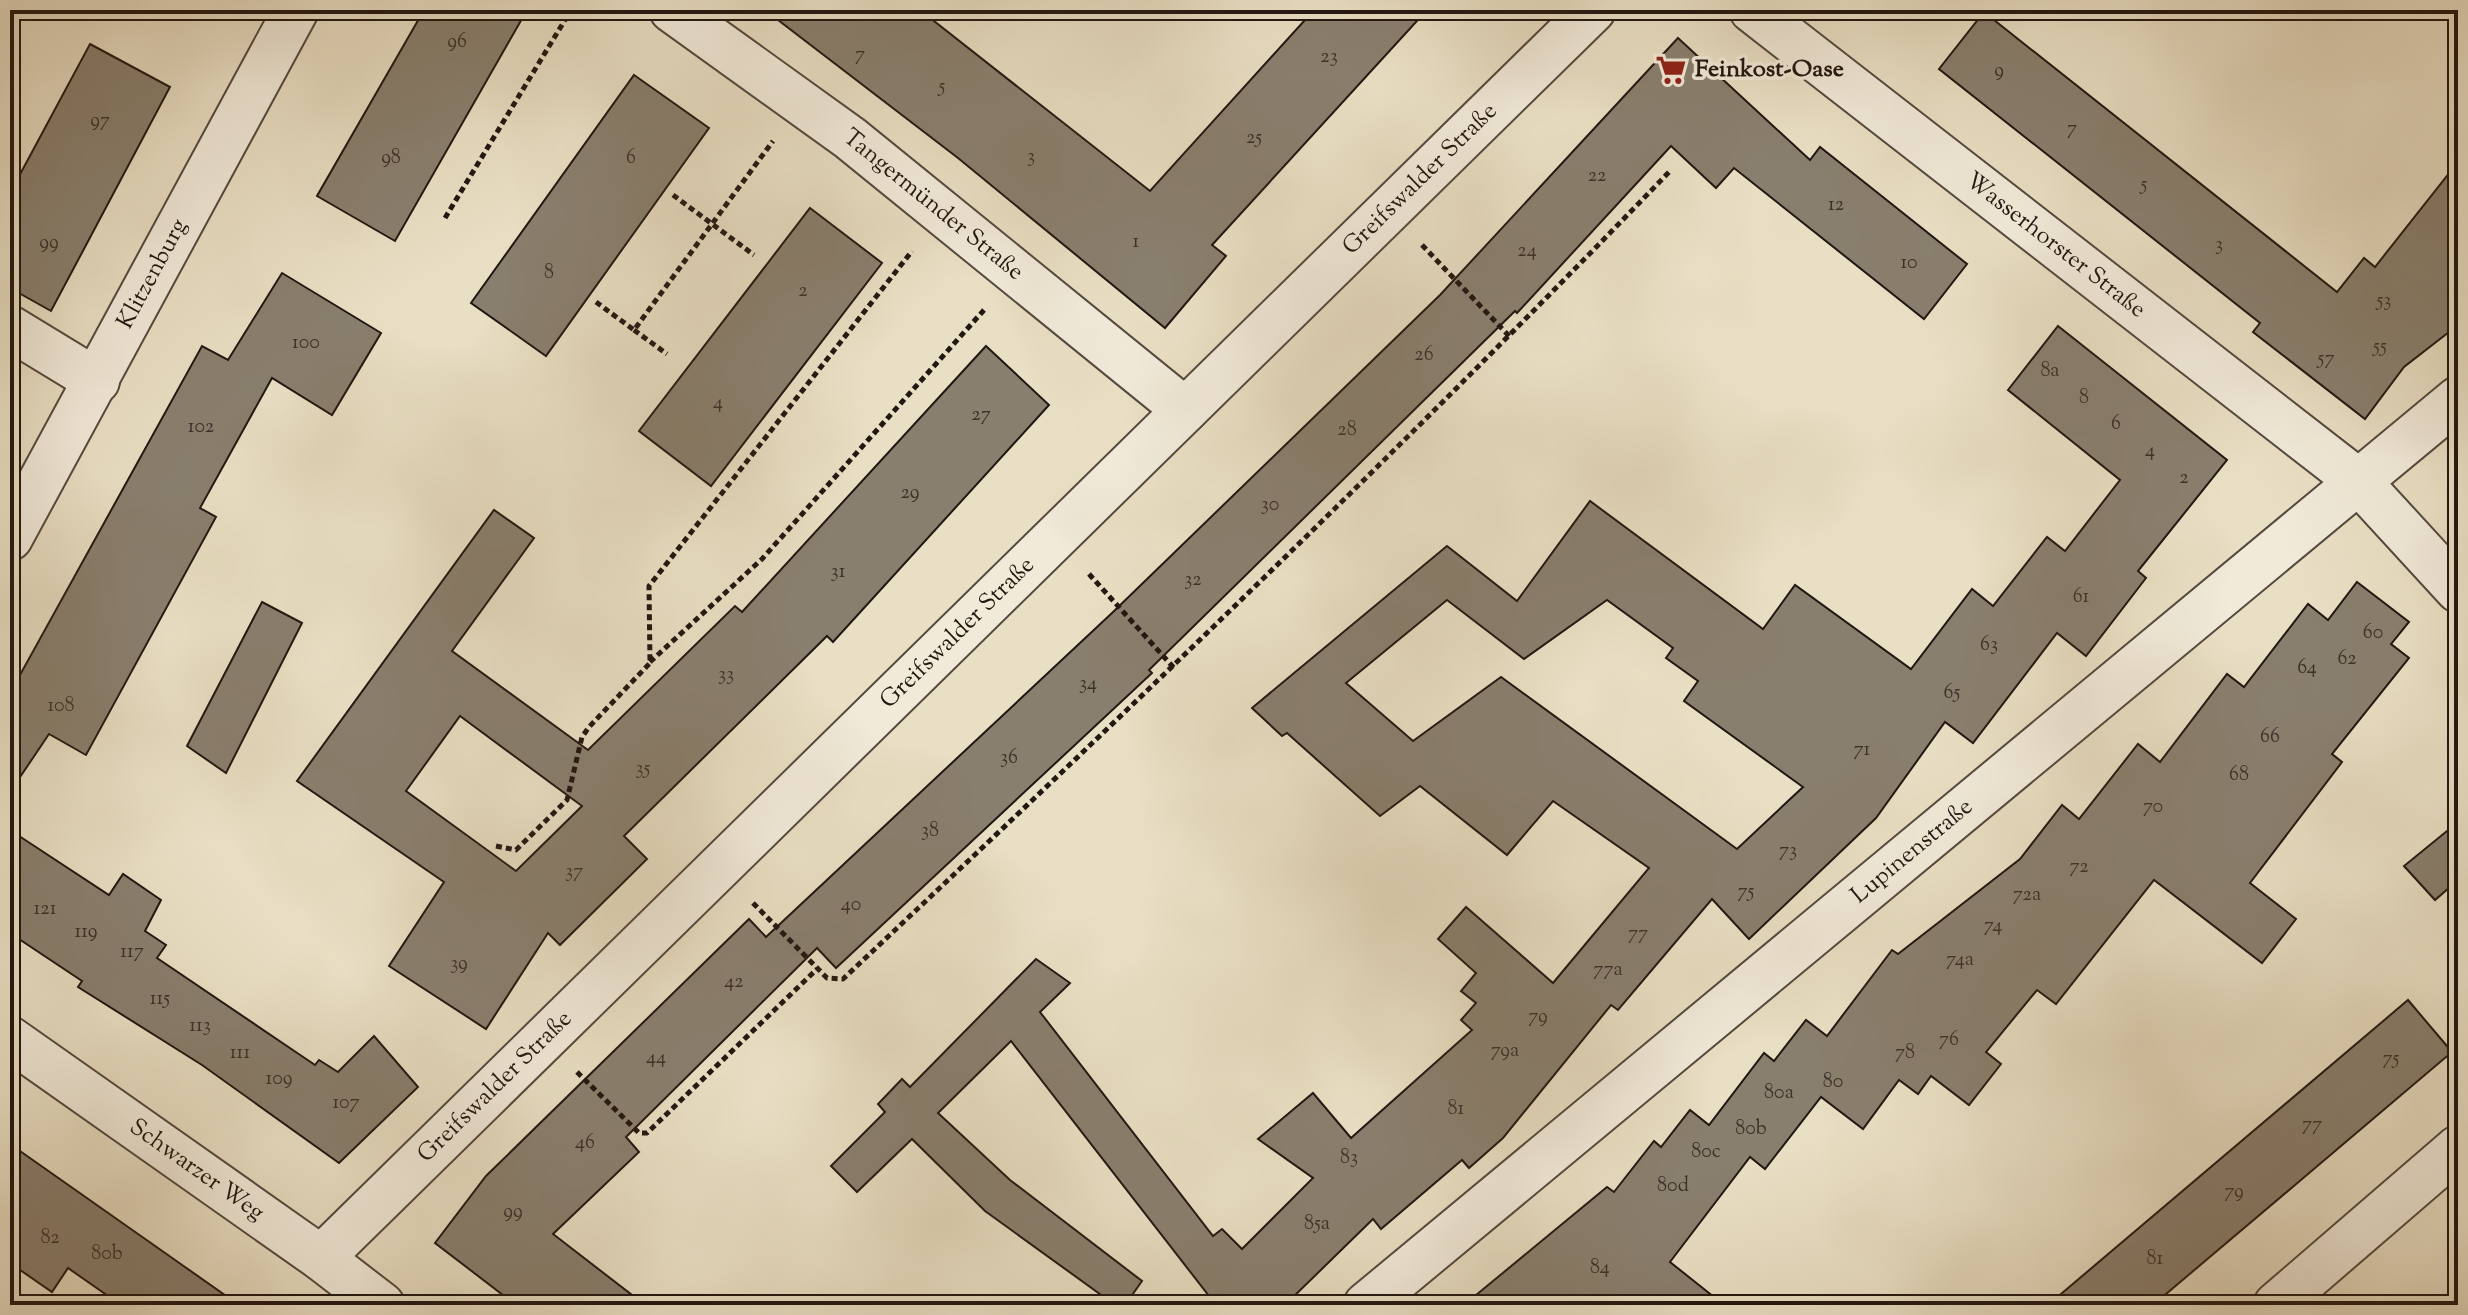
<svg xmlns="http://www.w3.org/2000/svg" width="2468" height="1315" viewBox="0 0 2468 1315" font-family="'Sorts Mill Goudy',serif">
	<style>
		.building { fill: #897f6e; stroke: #221711; stroke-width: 2; fill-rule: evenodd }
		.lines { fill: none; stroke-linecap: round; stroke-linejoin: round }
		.street-casing { stroke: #54493e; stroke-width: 48 }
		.path { stroke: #221711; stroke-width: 5; stroke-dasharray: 6 4; stroke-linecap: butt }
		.street { stroke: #f1ead9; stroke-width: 44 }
		.labels { text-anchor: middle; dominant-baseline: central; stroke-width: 7; stroke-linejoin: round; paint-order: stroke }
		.number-label { font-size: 20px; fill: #3c3128 }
		.poi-label { font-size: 24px; font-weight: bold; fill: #221711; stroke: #f1ead9; text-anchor: start }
		.street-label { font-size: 24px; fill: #221711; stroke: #f1ead9 }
	</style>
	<rect width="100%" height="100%" fill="#e9dfc4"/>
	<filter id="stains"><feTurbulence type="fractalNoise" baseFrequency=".0025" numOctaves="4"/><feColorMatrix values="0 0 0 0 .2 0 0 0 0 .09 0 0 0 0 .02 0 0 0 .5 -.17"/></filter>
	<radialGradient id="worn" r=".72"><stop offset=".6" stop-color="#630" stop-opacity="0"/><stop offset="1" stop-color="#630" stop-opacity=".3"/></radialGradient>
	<g class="building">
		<polygon points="424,10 527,10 395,241 317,196"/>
		<polygon points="765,10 920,10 1150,191 1314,10 1427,10 1212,245 1226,256 1165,328 958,158"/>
		<polygon points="1984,12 2337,292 2364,258 2375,267 2458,162 2458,325 2404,367 2365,419 2253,332 2260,323 1939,69"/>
		<polygon points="1678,38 1810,160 1820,147 1967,264 1924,319 1734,168 1716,188 1671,146 1517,313 1515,311 1149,670 1152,673 836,968 817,948 626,1137 639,1152 553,1234 645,1305 516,1305 435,1243 486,1176 749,919 766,937 1112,613 1440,295"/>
		<polygon points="90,44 170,87 51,311 10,288 10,193"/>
		<polygon points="634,75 709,128 546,356 471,303"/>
		<polygon points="810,208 882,263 711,486 639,431"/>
		<polygon points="282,273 381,333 332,415 272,378 200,508 216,517 86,755 49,734 10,792 10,693 202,346 228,360"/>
		<path d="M 2058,326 L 2227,460 L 2138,571 L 2146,578 L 2086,656 L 2057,633 L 1973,743 L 1945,722 L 1876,818 L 1749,939 L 1712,899 L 1618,1010 L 1611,1005 L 1503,1138 L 1469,1168 L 1462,1160 L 1381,1229 L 1373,1219 L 1285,1305 L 1216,1305 L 1011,1041 L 938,1113 L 1010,1180 L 1142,1281 L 1125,1305 L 1115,1305 L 985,1211 L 912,1139 L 857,1192 L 831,1166 L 885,1112 L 878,1104 L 902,1079 L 910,1087 L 1036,959 L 1070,983 L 1040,1012 L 1213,1236 L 1222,1229 L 1242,1249 L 1313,1178 L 1258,1139 L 1313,1093 L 1351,1138 L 1472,1030 L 1461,1020 L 1476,1003 L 1461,991 L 1476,973 L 1438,939 L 1466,907 L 1553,983 L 1649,868 L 1553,801 L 1507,855 L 1420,786 L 1380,816 L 1287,733 L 1282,736 L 1252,708 L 1447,546 L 1517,601 L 1590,501 L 1763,629 L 1795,585 L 1911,669 L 1972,589 L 1993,606 L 2047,537 L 2065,551 L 2120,480 L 2008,390 ZM 1447,600 L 1524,659 L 1607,600 L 1673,648 L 1666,658 L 1698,681 L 1684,701 L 1803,787 L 1737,849 L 1501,677 L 1413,741 L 1346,683 Z"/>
		<path d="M 986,346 L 1049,405 L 833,642 L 827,636 L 624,836 L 647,859 L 560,945 L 548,933 L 486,1029 L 389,966 L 444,882 L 297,781 L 494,510 L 534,538 L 452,651 L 588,750 L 735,606 L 742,612 ZM 460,716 L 582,806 L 516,871 L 406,791 Z"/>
		<polygon points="2357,582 2409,622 2391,644 2409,658 2332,754 2342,762 2250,883 2296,919 2262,963 2154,880 2056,1004 2037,990 1986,1052 2001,1064 1969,1105 1931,1076 1918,1094 1899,1080 1863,1129 1821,1097 1765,1169 1750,1157 1670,1262 1724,1305 1464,1305 1607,1187 1614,1192 1654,1141 1661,1147 1690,1110 1709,1125 1764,1053 1774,1061 1806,1020 1827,1036 1892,950 1898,954 2020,859 2062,805 2079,819 2138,744 2160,762 2227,674 2244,687 2308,604 2328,620"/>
		<polygon points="262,602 302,623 226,773 187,746"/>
		<polygon points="2458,822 2458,880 2435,900 2404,866"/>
		<polygon points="10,830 109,895 123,874 161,900 145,931 166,945 157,958 315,1065 319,1060 338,1072 374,1036 418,1087 339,1163 202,1065 78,987 82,981 10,933"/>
		<polygon points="2408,1000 2452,1052 2295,1185 2153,1305 2048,1305"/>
		<polygon points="10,1144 185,1267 239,1305 121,1305 68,1268 52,1292 10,1263"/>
	</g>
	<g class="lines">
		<g class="street-casing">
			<g id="street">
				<path id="s1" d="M 672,10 L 850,138 L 1185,410"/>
				<path id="s2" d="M 1752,10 L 2358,481 L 2458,590"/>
				<polyline points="10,328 97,381"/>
				<path id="s3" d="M 10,538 L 296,10"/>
				<path id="s4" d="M 10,1039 L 321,1258 L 382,1305"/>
				<path id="s5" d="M 321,1258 L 1593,10"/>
				<path id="s6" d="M 1366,1305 L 2458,399"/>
				<polyline points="2276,1305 2458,1148"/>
			</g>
		</g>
		<g class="path">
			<polyline points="673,195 754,255"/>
			<polyline points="445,218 571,10"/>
			<polyline points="1422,245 1510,337"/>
			<polyline points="596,302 634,330 773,141"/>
			<polyline points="634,330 667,354"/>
			<polyline points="1089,574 1174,668"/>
			<polyline points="650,662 762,559 984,310"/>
			<polyline points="496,846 516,850 567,800 582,737 589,727 650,663 649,586 912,251"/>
			<path d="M 753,903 L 827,978 L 843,979 C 1124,715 1403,448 1671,170"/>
			<polyline points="577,1072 639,1133 647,1133 817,969"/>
		</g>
		<use href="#street" class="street"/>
	</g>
	<defs>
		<g id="supermarket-bare" transform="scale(2.4)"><path d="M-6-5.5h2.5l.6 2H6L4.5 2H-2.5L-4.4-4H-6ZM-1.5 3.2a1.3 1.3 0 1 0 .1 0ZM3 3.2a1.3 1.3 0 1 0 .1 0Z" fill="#8f2418" stroke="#f1ead9" stroke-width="2.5" paint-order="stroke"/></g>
	</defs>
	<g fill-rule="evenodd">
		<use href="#supermarket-bare" x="1671" y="70"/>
	</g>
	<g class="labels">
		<g class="number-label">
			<text x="457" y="42">96</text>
			<text x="860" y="55">7</text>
			<text x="1329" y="57">23</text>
			<text x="1999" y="71">9</text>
			<text x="942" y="87">5</text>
			<text x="100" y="121">97</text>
			<text x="2072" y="129">7</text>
			<text x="1254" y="138">25</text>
			<text x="1031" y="157">3</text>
			<text x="391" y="158">98</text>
			<text x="631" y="158">6</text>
			<text x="1597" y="176">22</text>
			<text x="2144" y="185">5</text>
			<text x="1836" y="205">12</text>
			<text x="1136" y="242">1</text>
			<text x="49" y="243">99</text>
			<text x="2219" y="245">3</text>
			<text x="1527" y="251">24</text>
			<text x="1909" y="263">10</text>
			<text x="549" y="273">8</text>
			<text x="803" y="291">2</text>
			<text x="2384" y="301">53</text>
			<text x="306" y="343">100</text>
			<text x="2380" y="347">55</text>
			<text x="1424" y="355">26</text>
			<text x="2326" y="359">57</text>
			<text x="2050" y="371">8a</text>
			<text x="2084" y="398">8</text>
			<text x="718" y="403">4</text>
			<text x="981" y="415">27</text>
			<text x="2116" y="424">6</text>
			<text x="201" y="427">102</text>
			<text x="1347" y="430">28</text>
			<text x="2150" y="451">4</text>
			<text x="2184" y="478">2</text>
			<text x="910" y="493">29</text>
			<text x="1270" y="505">30</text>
			<text x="838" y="572">31</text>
			<text x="1193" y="580">32</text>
			<text x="2081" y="597">61</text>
			<text x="2373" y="633">60</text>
			<text x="1989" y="645">63</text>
			<text x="2347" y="659">62</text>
			<text x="2307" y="668">64</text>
			<text x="726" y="675">33</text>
			<text x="1088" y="684">34</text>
			<text x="1952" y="693">65</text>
			<text x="61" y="706">108</text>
			<text x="2270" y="737">66</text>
			<text x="1862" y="750">71</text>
			<text x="1009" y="758">36</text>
			<text x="643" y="769">35</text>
			<text x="2239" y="775">68</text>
			<text x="2153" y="807">70</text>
			<text x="930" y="831">38</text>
			<text x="1788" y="851">73</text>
			<text x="2079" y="867">72</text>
			<text x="574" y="872">37</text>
			<text x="1746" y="892">75</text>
			<text x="2027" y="895">72a</text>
			<text x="851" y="905">40</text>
			<text x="45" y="909">121</text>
			<text x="1993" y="926">74</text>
			<text x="86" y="932">119</text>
			<text x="1638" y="934">77</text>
			<text x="132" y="952">117</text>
			<text x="1960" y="960">74a</text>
			<text x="459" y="964">39</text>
			<text x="1608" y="970">77a</text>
			<text x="734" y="982">42</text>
			<text x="160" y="999">115</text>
			<text x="1538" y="1017">79</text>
			<text x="200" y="1026">113</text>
			<text x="1949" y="1040">76</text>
			<text x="1505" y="1051">79a</text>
			<text x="240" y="1053">111</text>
			<text x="1905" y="1053">78</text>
			<text x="656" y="1058">44</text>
			<text x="2391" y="1059">75</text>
			<text x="279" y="1079">109</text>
			<text x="1833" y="1082">80</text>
			<text x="1779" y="1093">80a</text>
			<text x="346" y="1103">107</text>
			<text x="1456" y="1109">81</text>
			<text x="2312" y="1125">77</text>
			<text x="1751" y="1129">80b</text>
			<text x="585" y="1143">46</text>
			<text x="1706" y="1152">80c</text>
			<text x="1349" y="1158">83</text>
			<text x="1673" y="1186">80d</text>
			<text x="2234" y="1192">79</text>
			<text x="513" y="1212">99</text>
			<text x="1317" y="1224">85a</text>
			<text x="50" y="1238">82</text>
			<text x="107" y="1254">80b</text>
			<text x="2155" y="1259">81</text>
			<text x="1600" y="1268">84</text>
		</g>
		<g class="poi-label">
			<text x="1695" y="70">Feinkost-Oase</text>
		</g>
		<g class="street-label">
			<text stroke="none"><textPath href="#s5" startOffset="1540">Greifswalder Straße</textPath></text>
			<text stroke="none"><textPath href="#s1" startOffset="326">Tangermünder Straße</textPath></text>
			<text stroke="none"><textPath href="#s2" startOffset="384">Wasserhorster Straße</textPath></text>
			<text stroke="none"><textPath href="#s3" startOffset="300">Klitzenburg</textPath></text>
			<text stroke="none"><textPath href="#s5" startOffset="892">Greifswalder Straße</textPath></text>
			<text stroke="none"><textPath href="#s6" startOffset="710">Lupinenstraße</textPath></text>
			<text stroke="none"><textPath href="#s5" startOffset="244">Greifswalder Straße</textPath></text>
			<text stroke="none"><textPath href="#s4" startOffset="228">Schwarzer Weg</textPath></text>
		</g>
	</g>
	<rect width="2468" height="1315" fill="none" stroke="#e9dfc4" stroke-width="40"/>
	<rect x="12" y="12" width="2444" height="1291" fill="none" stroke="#221711" stroke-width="4"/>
	<rect x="20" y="20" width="2428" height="1275" fill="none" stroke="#221711" stroke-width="2"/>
	<rect width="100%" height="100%" filter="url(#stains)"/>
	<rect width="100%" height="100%" fill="url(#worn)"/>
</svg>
